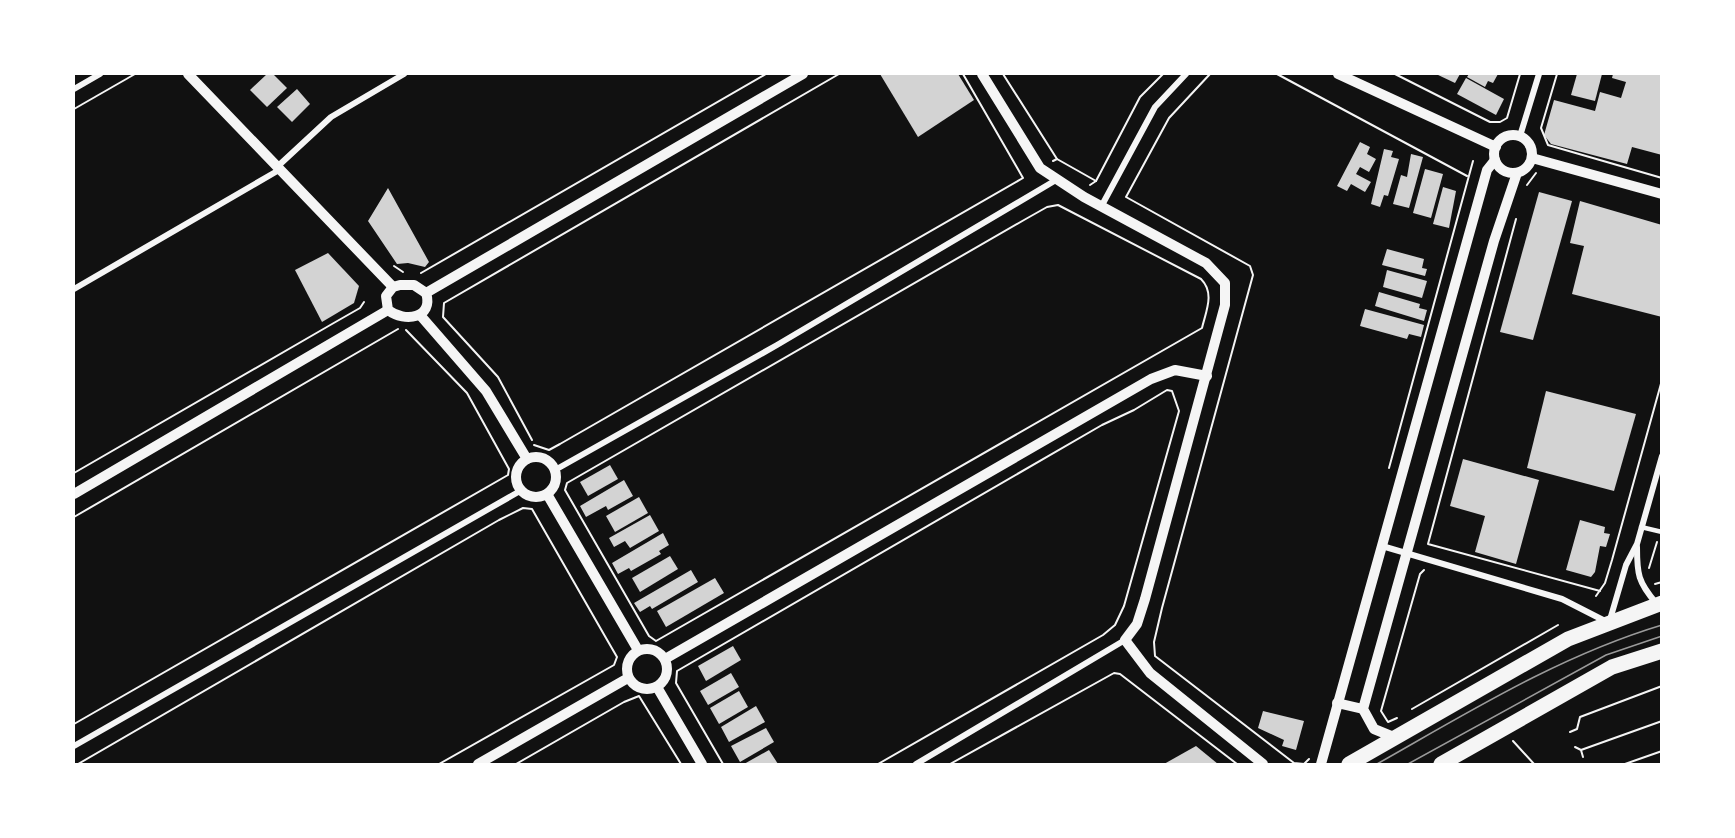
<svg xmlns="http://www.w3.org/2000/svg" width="1735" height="838" viewBox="0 0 1735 838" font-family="'IBM Plex Sans',sans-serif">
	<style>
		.building { fill: #d3d3d3 }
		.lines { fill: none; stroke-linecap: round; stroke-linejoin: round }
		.path { stroke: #f5f5f5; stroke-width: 2 }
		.service { stroke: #f5f5f5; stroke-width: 4.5 }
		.minor { stroke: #f5f5f5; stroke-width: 6 }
		.tertiary { stroke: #f5f5f5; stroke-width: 10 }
		.trunk { stroke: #f5f5f5; stroke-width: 15 }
		.tram { stroke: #9a9a9a; stroke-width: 1.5 }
	</style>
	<rect width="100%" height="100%" fill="#111"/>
	<g class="building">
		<polygon points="267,74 273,74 287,88 267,107 250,90"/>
		<polygon points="880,74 958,74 974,100 918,137"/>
		<polygon points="1436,74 1460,74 1455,83"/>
		<polygon points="1469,74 1498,74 1493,83 1488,81 1485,87 1467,77"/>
		<polygon points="1577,74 1602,74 1595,101 1571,95"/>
		<polygon points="1613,74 1662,74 1662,155 1632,147 1627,164 1551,144 1544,135 1554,100 1595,111 1600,92 1621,98 1626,82 1612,78"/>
		<polygon points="1466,78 1504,99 1496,115 1457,94"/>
		<polygon points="297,89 310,104 292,122 277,107"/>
		<polygon points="1360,142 1370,147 1367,154 1376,159 1369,172 1360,167 1356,174 1371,182 1365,192 1351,184 1347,191 1337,186"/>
		<polygon points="1384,149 1393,151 1391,157 1399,159 1388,196 1384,195 1380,207 1371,204"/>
		<polygon points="1411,154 1423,157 1409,208 1393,204 1401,175 1407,177"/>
		<polygon points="1425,169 1443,174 1431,218 1413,213"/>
		<polygon points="1443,187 1456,191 1449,228 1433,224"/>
		<polygon points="388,188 429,262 425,267 408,263 397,264 368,221"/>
		<polygon points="1539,192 1572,201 1533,340 1500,332"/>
		<polygon points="1580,201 1662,225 1662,317 1572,294 1584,246 1570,243"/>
		<polygon points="1387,249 1424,259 1422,268 1427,269 1425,276 1382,265"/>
		<polygon points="328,253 359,286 354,303 322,322 295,270"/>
		<polygon points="1387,270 1427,281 1422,298 1383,287"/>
		<polygon points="1379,292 1420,304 1419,308 1427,310 1424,321 1375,306"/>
		<polygon points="1365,309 1424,325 1421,337 1409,334 1407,339 1360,326"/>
		<polygon points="1546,391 1636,414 1614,491 1527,468"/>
		<polygon points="1463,459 1539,480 1516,564 1475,552 1485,516 1450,506"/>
		<polygon points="610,465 618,479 588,496 580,482"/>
		<polygon points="624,480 633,496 608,510 606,506 586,517 580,506"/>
		<polygon points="639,497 648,513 615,532 606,516"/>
		<polygon points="650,515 659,531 630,548 625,541 614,547 609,538"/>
		<polygon points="1580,520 1605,527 1604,533 1610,534 1606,547 1600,546 1595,572 1591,577 1566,570"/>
		<polygon points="663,533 669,545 659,551 661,554 631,571 629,568 618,574 612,563"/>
		<polygon points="670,556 678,569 640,592 632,578"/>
		<polygon points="691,570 698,582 652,609 650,606 640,612 634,603"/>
		<polygon points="715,578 724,593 666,627 657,611"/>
		<polygon points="733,646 741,660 706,681 698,666"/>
		<polygon points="731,673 739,687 708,705 700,691"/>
		<polygon points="739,691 748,707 719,724 710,708"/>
		<polygon points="756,706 765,722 729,742 721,727"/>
		<polygon points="1263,711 1304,721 1296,750 1282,746 1284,740 1258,728"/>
		<polygon points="766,728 774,742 740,762 731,746"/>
		<polygon points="1196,746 1218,764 1164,764"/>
		<polygon points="769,750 778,764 744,764"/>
	</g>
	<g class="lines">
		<g class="path">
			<polyline points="1003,74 1057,159"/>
			<polyline points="1210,74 1169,118 1126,197 1250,266 1253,275 1162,608 1154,642 1155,656 1294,763 1304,764 1309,759"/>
			<polyline points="1277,74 1467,176"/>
			<polyline points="1395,74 1490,122 1500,122 1507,118 1520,74"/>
			<polyline points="1557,74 1541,128 1548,145 1662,178"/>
			<polyline points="74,109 135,74"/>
			<polyline points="1053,161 1057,159 1096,181"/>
			<polyline points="1090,185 1096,181 1140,97 1163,74"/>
			<polyline points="1527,185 1536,173"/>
			<path d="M 1058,205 L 1201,279 C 1215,293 1206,311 1202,328 L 656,641 L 649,636 L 565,490 L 567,483 L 1024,220 L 1047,207 Z"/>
			<polyline points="1516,219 1428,544 1600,591"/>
			<polyline points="394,266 403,272"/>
			<polyline points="421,273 766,74"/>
			<polyline points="532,440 498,377 443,317 444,303 839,74"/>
			<polyline points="534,445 549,450 560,444 1023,178 963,74"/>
			<polyline points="1389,468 1473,161"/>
			<polyline points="74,473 332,324 360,308 364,302"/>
			<polyline points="74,517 398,329"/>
			<polyline points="1649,568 1657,542"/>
			<polyline points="1655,584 1662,582"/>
			<polyline points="1596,596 1605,583 1612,560 1662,380"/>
			<polyline points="1412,709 1558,625"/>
			<polyline points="1397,718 1388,722 1381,711 1420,574 1424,570"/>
			<polyline points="74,724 508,475 509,469 467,393 406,330"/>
			<polyline points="1570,732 1577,729 1580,717 1662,686"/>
			<polyline points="1513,741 1534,764"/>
			<polyline points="1575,747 1581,750 1583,757"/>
			<polyline points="1581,750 1662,721"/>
			<polyline points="78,764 499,520 523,508 532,509 606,638 617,657 614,665 439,764"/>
			<polyline points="516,764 624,702 639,696 681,764"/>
			<polyline points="723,764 676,683 677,671 1102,425 1134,410 1167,390 1172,391 1179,411 1124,606 1115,625 1103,635 878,764"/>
			<polyline points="950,764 1114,673 1120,674 1237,764"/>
			<polyline points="1625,764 1662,751"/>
		</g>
		<polyline class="service" points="1641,527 1662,532"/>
		<g class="minor">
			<polyline points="74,89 100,74"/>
			<polyline points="1520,136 1539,74"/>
			<polyline points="277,167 331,117 404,74"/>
			<polyline points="1101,207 1155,107 1186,74"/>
			<polyline points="74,289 279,170"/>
			<polyline points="555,470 777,345 1056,180"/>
			<polyline points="1382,546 1562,599 1609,623 1626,565 1637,544 1662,456"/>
			<path d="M 1637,547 C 1637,574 1638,582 1656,603"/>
			<polyline points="74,746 520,491"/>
			<polyline points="916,764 1125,640"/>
		</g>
		<g class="tertiary">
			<polyline points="188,74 393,287"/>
			<polyline points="982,74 1040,168 1084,197 1206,263 1225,283 1225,305 1145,599 1137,624 1125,640 1150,673 1263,764"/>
			<polyline points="1338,74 1496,147"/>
			<circle cx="1513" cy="154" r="19"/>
			<polyline points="1532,158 1662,194"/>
			<path d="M 400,285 L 414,285 L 426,293 C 434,318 405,323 388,310 L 386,296 L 393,287 Z"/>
			<polyline points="426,293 803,74"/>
			<polyline points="420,315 486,391 527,459"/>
			<circle cx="536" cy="477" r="20"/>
			<polyline points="74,494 388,310"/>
			<polyline points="547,494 638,650"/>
			<circle cx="647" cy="669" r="20"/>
			<polyline points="665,659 1151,379 1175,370 1207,376"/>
			<polyline points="657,687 702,764"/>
			<polyline points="1337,703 1363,709"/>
			<polyline points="1396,738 1374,729 1363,709 1494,241 1517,173"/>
			<polyline points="478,764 628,678"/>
			<polyline points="1321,764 1487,170 1495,160"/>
		</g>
		<g class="trunk">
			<polyline points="1349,764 1568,639 1662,603"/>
			<polyline points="1441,764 1612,667 1662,651"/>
		</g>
		<g class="tram">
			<path d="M 1377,764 C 1469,712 1559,656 1662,625"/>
			<polyline points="1408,764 1606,655 1662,636"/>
		</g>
	</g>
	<rect width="1735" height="838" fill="none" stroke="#ffffff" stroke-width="150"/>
</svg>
